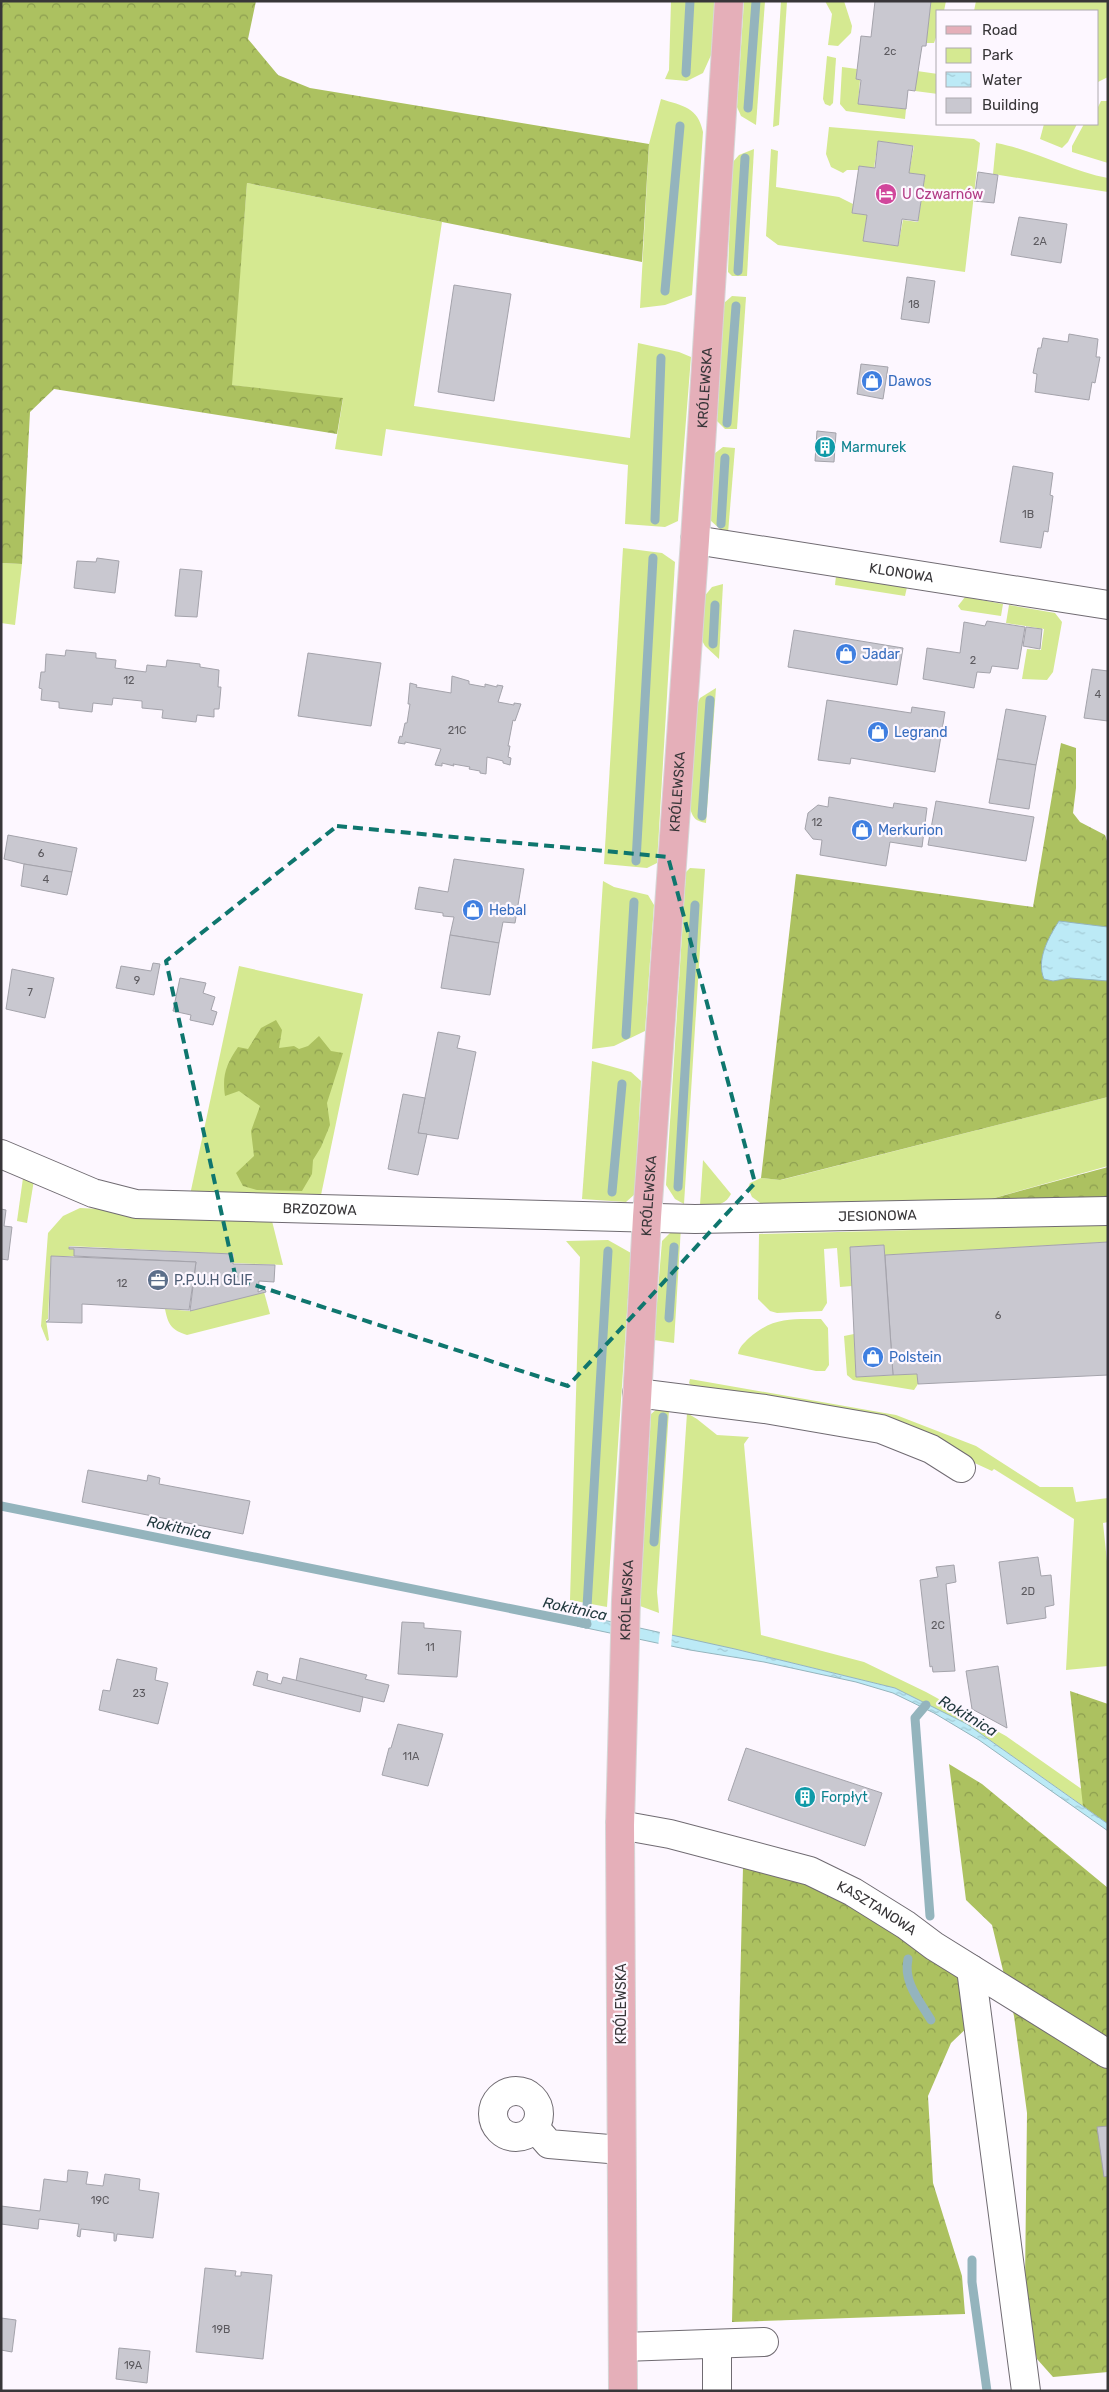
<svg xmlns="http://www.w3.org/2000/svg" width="1109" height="2392" viewBox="0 0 1109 2392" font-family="Rubik,sans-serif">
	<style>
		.green { fill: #d5e991 }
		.forest { fill: url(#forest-crowns) }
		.water { fill: url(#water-ripples); stroke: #94b4bd }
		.pier { fill: #fdf7ff }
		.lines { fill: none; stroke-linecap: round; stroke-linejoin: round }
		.stream { stroke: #94b4bd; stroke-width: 9 }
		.building { fill: #c9c8d0; stroke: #a4a3ab }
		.minor-casing { stroke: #706b72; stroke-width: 30 }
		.major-casing { stroke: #d7d7d7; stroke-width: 30 }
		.minor { stroke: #fff; stroke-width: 28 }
		.major { stroke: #e5afb9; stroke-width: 28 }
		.marked { fill: none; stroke: #0f766e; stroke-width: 4; stroke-dasharray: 10 6; stroke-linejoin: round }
		.labels { text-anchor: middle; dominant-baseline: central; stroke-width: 4.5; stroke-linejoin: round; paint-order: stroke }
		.number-label { font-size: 11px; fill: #5c5a5f }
		.hotel-label { font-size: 14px; fill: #b23c85; stroke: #fdf7ff; text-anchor: start }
		.shop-label { font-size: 14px; fill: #366cbe; stroke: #fdf7ff; text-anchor: start }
		.street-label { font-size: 14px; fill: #383639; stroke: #fdf7ff }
		.culture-label { font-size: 14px; fill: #0d838f; stroke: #fdf7ff; text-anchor: start }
		.service-label { font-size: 14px; fill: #4e5e75; stroke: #fdf7ff; text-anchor: start }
		.water-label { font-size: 15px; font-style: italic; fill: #1e363b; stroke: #fdf7ff }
	</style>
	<defs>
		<pattern id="forest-crowns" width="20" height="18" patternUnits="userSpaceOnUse" patternTransform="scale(1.25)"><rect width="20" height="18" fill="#acc160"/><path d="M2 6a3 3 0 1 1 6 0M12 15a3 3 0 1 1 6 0" fill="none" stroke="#8d9e50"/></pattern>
		<pattern id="water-ripples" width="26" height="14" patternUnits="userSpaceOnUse" patternTransform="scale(1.25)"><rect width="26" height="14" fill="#bceaf6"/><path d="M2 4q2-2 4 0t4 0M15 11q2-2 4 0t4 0" fill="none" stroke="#a2c9d4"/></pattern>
	</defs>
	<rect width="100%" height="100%" fill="#fdf7ff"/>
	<g class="green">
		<polygon points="671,1 716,1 712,53 703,73 687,81 665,79 669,70"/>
		<polygon points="744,1 765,1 756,125 741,116 737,107"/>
		<polygon points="781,1 787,1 779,125 773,127"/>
		<polygon points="825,1 844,1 852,26 851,33 838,46 828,45 832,14"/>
		<polygon points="931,1 946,1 944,11 938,11 938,32 934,43 926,43"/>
		<polygon points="976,1 1108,1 1108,77 1098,82 1098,11 974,11"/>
		<polygon points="827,56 836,58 833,103 830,106 825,104 823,99"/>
		<polygon points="842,67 857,69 856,79 860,80 858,104 906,109 905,119 846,111 840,104"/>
		<polygon points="917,71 938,74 938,94 915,91"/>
		<path d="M 661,99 C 683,106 698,107 703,132 L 692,295 L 665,305 L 640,308 L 649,144 Z"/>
		<polygon points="1101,101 1108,101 1108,163 1072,152 1072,146 1084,124 1098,124 1098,107"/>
		<polygon points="1044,124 1077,124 1068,142 1062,148 1040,139"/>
		<polygon points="829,127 974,139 980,143 965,272 778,245 766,236 771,149 778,151 776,187 839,197 853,204 852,213 867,215 863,241 898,246 903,220 918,222 925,175 909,173 914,146 878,141 874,168 859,166 858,170 847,170 843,173 831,167 826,154"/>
		<path d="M 996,143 C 1035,150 1069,171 1108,178 L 1108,192 L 993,174 Z"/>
		<polygon points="754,149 747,276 732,276 728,272 732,163 739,155"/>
		<polygon points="247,183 442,222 414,406 630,438 638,343 679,352 691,357 678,521 665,527 625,524 628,465 386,429 382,456 335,449 343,399 231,385"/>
		<polygon points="732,296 746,297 737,429 725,429 717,421 724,303"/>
		<polygon points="723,447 735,448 728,533 722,531 709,519 714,454"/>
		<polygon points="623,548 662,553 675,562 657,863 647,868 604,864"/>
		<polygon points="1,563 22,564 15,625 1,623"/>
		<polygon points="836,576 907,587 905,596 835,585"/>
		<polygon points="723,584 719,659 705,646 701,639 703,598 712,587"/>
		<polygon points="965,597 1003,604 1001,616 961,610 958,606"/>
		<polygon points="1009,605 1055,613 1062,622 1053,672 1047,680 1022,679 1027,649 1041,650 1044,629 1006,623"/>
		<path d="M 716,688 L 706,823 C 696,821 693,819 690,808 L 697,704 L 700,698 Z"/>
		<polygon points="690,868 705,869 684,1204 675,1199 666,1185 686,872"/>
		<polygon points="603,881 614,887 648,895 654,905 645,1031 614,1046 592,1049"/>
		<polygon points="239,966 363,994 321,1195 190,1195"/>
		<polygon points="592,1061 631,1072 641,1081 635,1194 626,1202 582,1199"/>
		<polygon points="1108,1097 1108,1166 987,1200 763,1209 763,1205 752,1197 748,1188 750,1183 761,1178 781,1180"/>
		<path d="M 703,1160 L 731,1194 C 725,1206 712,1207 700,1205 Z"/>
		<polygon points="23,1178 34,1180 27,1223 17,1221"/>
		<polygon points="80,1208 271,1217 283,1265 233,1263 234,1254 69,1246 69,1249 74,1249 74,1256 51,1256 48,1319 46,1320 49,1340 47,1341 41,1326 48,1233 63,1216"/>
		<polygon points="1108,1225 1108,1242 885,1255 884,1245 850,1247 852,1286 840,1287 837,1248 824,1249 827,1303 822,1311 777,1313 770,1311 758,1299 759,1234"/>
		<polygon points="681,1227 674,1343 654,1340 662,1241 673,1230"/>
		<polygon points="608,1240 631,1253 607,1607 570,1600 580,1257 566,1241"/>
		<path d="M 264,1292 L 270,1314 L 187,1335 C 171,1330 168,1324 165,1309 L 190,1311 Z"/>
		<path d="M 821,1319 L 828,1328 L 829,1365 L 825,1371 L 816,1371 L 738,1354 C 739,1347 744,1343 749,1338 C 773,1317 791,1319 821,1319 Z"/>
		<polygon points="854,1334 856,1377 917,1374 918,1384 914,1390 853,1380 847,1375 844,1336"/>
		<polygon points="690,1379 896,1415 976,1446 1040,1487 1073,1487 1076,1502 1108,1498 1108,1522 1103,1523 1108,1571 1108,1666 1066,1670 1074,1519 994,1469 992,1471 903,1430 695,1390 689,1383"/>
		<polygon points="657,1409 669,1410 657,1592 659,1613 640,1606 651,1414"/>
		<polygon points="687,1413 697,1419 717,1435 749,1437 744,1444 761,1635 864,1662 926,1692 1006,1736 1083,1790 1083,1806 967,1724 895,1688 735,1649 672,1636"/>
	</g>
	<g class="forest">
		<polygon points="1,1 256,1 248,39 278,75 310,88 649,144 642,262 247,183 232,385 343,398 337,434 54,389 30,412 22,564 1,563"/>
		<polygon points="1061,743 1076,748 1076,788 1073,813 1080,822 1105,835 1108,844 1108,1097 780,1180 761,1178 796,874 1033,907"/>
		<path d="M 276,1020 L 282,1030 L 279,1048 L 294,1046 L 299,1049 L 308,1046 L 319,1036 L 331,1051 L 343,1053 L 327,1103 L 330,1125 L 321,1147 L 313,1160 L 312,1174 L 302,1191 L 257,1190 L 243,1186 L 236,1173 L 254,1156 L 251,1131 L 260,1106 L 239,1091 L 225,1096 C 222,1075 226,1065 238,1047 L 248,1049 L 261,1028 Z"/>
		<polygon points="1108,1167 1108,1198 987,1200"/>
		<polygon points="1070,1691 1108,1704 1108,1824 1083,1806"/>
		<polygon points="949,1764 982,1784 1108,1888 1108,2372 1053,2377 1037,2359 1030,2331 1025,2282 1027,2113 1014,2016 992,1925 966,1900"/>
		<polygon points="743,1867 800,1879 860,1906 943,1968 978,1989 972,2023 951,2043 928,2096 933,2183 962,2276 965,2314 732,2322"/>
	</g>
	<g class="water">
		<path d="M 1059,921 L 1108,927 L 1108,981 L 1070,978 L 1053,981 L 1044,979 C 1036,960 1048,938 1059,921 Z"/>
		<polygon points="576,1614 735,1649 895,1688 967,1724 1108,1824 1108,1831 979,1740 934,1713 893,1693 856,1682 764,1662 690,1650 577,1626"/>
	</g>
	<polygon class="pier" points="660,1631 672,1634 671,1649 658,1647"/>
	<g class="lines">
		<g class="stream">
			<polyline points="686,73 690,1"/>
			<polyline points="748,108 756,1"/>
			<polyline points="738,271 745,158"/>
			<polyline points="665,291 680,126"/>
			<polyline points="727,423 736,306"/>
			<polyline points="655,520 661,358"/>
			<polyline points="721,524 725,458"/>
			<polyline points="713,644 715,605"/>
			<polyline points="702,816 710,700"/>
			<polyline points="636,861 653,558"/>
			<polyline points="626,1035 634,902"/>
			<polyline points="678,1187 695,905"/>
			<polyline points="612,1192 622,1084"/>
			<polyline points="669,1318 674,1247"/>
			<polyline points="1,1506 587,1624"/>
			<polyline points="654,1542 663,1417"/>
			<polyline points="586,1624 608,1251"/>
			<polyline points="926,1705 915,1718 930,1916"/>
			<path d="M 908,1959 C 903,1982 919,2000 931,2020"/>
			<polyline points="972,2260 972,2282 987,2391"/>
		</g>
	</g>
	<g class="building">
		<polygon points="875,1 931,1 926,46 922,46 915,91 908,90 906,109 858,104 861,80 856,79 861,36 871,37"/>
		<polygon points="878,141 913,146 909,173 925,175 918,221 902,219 898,246 863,241 867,215 852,213 859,166 875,168"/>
		<polygon points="978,172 998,175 994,203 974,201"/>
		<polygon points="1019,217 1067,224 1061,263 1011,255"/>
		<polygon points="907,277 935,281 929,323 901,319"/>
		<polygon points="454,285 511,294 494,401 438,392"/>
		<polygon points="1069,334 1098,339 1096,357 1100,357 1095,383 1092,382 1089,400 1035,392 1037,374 1033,373 1038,348 1041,348 1043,338 1068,342"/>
		<polygon points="861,364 888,367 883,399 857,394"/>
		<polygon points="817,431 836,433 834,462 815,461"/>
		<polygon points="1013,466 1053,473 1050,495 1053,496 1048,532 1044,531 1041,548 1000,542"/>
		<polygon points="97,558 119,561 115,593 74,588 77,561 96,562"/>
		<polygon points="180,569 202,571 197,617 175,616"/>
		<polygon points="987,621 1025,627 1018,669 992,666 990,673 977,672 974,688 923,679 927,648 960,653 964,622 985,626"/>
		<polygon points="1026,627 1042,629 1040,649 1023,646"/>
		<polygon points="794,630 903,648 897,685 788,667"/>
		<polygon points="66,650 96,653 96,658 116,660 115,668 146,672 147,665 166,667 167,660 200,664 200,667 219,670 218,687 221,687 219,709 214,709 214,717 197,715 196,722 162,718 163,710 142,708 142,701 113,698 112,705 93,703 92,712 59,708 59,702 41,700 42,689 39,688 41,672 45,672 46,654 65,656"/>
		<polygon points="308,653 381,663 371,726 298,716"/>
		<polygon points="1092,669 1108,671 1108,721 1084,718"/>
		<polygon points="452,676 469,681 469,684 485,687 485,684 497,687 497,685 503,686 498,702 514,705 514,703 521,704 515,721 513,720 508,746 510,746 508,757 511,758 510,765 503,763 503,761 487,757 486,774 480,773 480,771 469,769 470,767 453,764 454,766 442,763 442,766 435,765 441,749 405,742 405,744 398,743 400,736 402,737 405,723 407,723 410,704 408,704 410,683 417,685 416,687 451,693"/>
		<polygon points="827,700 911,713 912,707 945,712 935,772 851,758 850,764 818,760"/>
		<polygon points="1006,709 1046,716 1036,765 997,759"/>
		<polygon points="997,759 1036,765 1029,809 989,803"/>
		<polygon points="829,797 893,808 894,803 927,808 922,847 890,842 886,866 820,855 822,840 813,839 805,829 808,813 818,805 828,807"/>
		<polygon points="936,801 1034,817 1026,861 928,845"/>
		<polygon points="8,835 77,848 72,872 24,864 4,859"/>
		<polygon points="454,859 524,869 515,923 503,922 499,943 450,935 454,917 443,916 443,913 415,909 419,887 448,892"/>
		<polygon points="24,864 72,872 67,895 21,886"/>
		<polygon points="450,935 499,943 490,995 441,988"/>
		<polygon points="153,963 160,964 154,995 116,988 121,966 151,971"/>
		<polygon points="12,969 54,978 45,1018 6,1009"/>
		<polygon points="180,978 206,983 203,993 215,997 211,1010 217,1012 213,1025 190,1020 191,1015 173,1011"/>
		<polygon points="438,1032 460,1036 457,1048 476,1052 458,1139 418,1133"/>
		<polygon points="403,1094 425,1098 418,1133 427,1134 418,1175 388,1169"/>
		<polygon points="1,1209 6,1210 4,1226 12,1227 8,1260 1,1259"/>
		<polygon points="1108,1242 1108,1375 918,1384 917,1374 893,1375 885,1255"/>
		<polygon points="884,1245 893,1375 856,1377 850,1247"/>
		<polygon points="69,1247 233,1254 233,1264 275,1265 274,1282 259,1281 258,1292 265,1289 266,1292 190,1311 196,1262 74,1256 74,1249 69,1249"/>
		<polygon points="51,1256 196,1262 189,1310 82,1304 82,1323 46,1322 49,1320"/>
		<polygon points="88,1470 147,1481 148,1475 160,1478 159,1484 250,1501 243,1534 82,1502"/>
		<polygon points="1038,1557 1041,1576 1051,1575 1054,1605 1045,1607 1046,1618 1007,1624 999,1562"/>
		<polygon points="954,1565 956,1582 946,1584 955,1671 933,1672 932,1666 930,1667 920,1580 938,1577 936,1567"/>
		<polygon points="402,1622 424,1623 424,1628 461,1631 457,1677 398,1674"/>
		<polygon points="300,1658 367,1675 365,1679 389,1685 384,1702 296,1681"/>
		<polygon points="117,1659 157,1668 155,1680 168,1683 158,1724 99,1710 103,1690 110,1691"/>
		<polygon points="998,1666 1007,1728 972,1709 966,1671"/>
		<polygon points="257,1671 268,1674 267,1680 281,1684 283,1677 363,1697 360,1712 253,1685"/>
		<polygon points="398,1724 443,1734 428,1786 382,1775 389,1748 391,1748"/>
		<polygon points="746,1748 882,1793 865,1846 728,1800"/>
		<polygon points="1108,2126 1108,2176 1104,2177 1097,2127"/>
		<polygon points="68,2170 88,2172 86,2184 103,2186 105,2174 140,2179 139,2190 159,2193 153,2238 117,2234 116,2241 114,2241 114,2233 81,2229 80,2237 77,2236 79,2224 39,2219 38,2229 1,2224 1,2206 40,2211 44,2179 67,2182"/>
		<polygon points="205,2268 236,2271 235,2276 241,2276 241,2272 272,2275 263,2359 196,2352"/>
		<polygon points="1,2318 16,2320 12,2352 1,2350"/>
		<polygon points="119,2348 150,2351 147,2383 116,2379"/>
	</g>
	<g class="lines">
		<g class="minor-casing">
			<g id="minor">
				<path id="s1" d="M 695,540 L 1108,605"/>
				<path id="s2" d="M 1,1154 L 93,1193 L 136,1204 L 695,1219 L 1108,1211"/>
				<polyline points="637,1393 765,1409 881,1429 931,1449 961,1468"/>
				<path id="s3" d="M 620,1825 L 670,1834 L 810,1871 L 853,1892 L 906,1925 L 934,1946 L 1108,2054"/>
				<polyline points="971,1969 1026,2391"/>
				<circle cx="516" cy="2114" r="23"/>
				<polyline points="535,2128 549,2144 621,2150"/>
				<polyline points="623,2347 764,2342"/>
				<polyline points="717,2391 717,2344"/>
			</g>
		</g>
		<g class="major-casing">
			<g id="major">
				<path id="s4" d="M 623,2391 L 620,1825 L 626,1600 L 647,1217 L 695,540 L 729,1"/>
			</g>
		</g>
		<use href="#minor" class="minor"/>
		<use href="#major" class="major"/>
	</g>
	<path class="marked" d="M 337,826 L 668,857 L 755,1183 L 568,1386 L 236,1279 L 166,961 Z"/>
	<defs>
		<g id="hotel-disc" transform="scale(1.125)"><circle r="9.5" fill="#d1479c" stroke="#fdf7ff"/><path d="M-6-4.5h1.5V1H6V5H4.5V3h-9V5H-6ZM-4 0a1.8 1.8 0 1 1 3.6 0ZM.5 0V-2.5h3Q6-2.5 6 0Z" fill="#fff"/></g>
		<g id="shop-disc" transform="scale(1.125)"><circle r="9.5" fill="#3f7fe0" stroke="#fdf7ff"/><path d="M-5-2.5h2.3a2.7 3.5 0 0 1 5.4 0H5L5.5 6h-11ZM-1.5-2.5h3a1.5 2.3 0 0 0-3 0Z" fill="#fff"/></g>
		<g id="building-disc" transform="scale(1.125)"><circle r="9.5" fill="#0f9aa8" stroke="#fdf7ff"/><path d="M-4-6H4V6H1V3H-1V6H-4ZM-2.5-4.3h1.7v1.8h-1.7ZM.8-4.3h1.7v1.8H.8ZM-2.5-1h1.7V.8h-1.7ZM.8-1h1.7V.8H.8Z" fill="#fff"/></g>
		<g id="office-disc" transform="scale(1.125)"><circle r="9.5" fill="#5c6f8a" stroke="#fdf7ff"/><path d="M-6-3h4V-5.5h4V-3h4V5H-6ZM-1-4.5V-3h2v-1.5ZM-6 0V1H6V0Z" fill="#fff"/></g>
	</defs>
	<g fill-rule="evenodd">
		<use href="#hotel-disc" x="886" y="194"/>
		<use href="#shop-disc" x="872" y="381"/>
		<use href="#building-disc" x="825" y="447"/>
		<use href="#shop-disc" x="846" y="654"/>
		<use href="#shop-disc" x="878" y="732"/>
		<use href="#shop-disc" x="862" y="830"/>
		<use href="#shop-disc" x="473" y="910"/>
		<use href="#office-disc" x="158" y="1280"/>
		<use href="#shop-disc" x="873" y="1357"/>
		<use href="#building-disc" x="805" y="1797"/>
	</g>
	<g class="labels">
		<g class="number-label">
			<text x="890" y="51">2c</text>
			<text x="1040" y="241">2A</text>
			<text x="914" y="304">18</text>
			<text x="1028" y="514">1B</text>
			<text x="973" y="660">2</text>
			<text x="129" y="680">12</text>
			<text x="1098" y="694">4</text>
			<text x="457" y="730">21C</text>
			<text x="817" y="822">12</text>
			<text x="41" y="853">6</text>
			<text x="46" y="879">4</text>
			<text x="137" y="980">9</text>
			<text x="30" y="992">7</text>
			<text x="122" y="1283">12</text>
			<text x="998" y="1315">6</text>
			<text x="1028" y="1591">2D</text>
			<text x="938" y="1625">2C</text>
			<text x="430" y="1647">11</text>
			<text x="139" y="1693">23</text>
			<text x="411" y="1756">11A</text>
			<text x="100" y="2200">19C</text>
			<text x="221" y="2329">19B</text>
			<text x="133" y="2365">19A</text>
		</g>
		<g class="hotel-label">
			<text x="902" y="194">U Czwarnów</text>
		</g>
		<g class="shop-label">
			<text x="888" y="381">Dawos</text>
			<text x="862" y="654">Jadar</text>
			<text x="894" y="732">Legrand</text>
			<text x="878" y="830">Merkurion</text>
			<text x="489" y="910">Hebal</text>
			<text x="889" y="1357">Polstein</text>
		</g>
		<g class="street-label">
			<text stroke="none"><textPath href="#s4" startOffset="2006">KRÓLEWSKA</textPath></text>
			<text stroke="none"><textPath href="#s1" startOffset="209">KLONOWA</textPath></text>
			<text stroke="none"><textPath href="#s4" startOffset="1601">KRÓLEWSKA</textPath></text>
			<text stroke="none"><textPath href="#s4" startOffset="1196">KRÓLEWSKA</textPath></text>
			<text stroke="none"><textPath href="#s2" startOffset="328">BRZOZOWA</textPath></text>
			<text stroke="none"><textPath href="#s2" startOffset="886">JESIONOWA</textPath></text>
			<text stroke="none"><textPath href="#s4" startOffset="791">KRÓLEWSKA</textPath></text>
			<text stroke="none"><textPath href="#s3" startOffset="272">KASZTANOWA</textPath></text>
			<text transform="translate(621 2004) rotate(-90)">KRÓLEWSKA</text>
		</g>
		<g class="culture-label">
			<text x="841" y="447">Marmurek</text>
			<text x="821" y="1797">Forpłyt</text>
		</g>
		<g class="service-label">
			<text x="174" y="1280">P.P.U.H GLIF</text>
		</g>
		<g class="water-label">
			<text transform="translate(179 1528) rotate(12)">Rokitnica</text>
			<text transform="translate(575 1609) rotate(12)">Rokitnica</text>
			<text transform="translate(968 1716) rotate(31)">Rokitnica</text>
		</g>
	</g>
	<rect width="1109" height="2392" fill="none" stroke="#383639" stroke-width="5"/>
	<rect x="936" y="10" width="162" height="115" fill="#fdf7ff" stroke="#aeaab0"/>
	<rect x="946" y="26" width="25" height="8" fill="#e5afb9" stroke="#aeaab0"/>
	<text x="982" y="35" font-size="15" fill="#383639">Road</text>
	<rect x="946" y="48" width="25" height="15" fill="#d5e991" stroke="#aeaab0"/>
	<text x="982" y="60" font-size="15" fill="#383639">Park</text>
	<rect x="946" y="72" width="25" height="15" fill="url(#water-ripples)" stroke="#aeaab0"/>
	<text x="982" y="85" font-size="15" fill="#383639">Water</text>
	<rect x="946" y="98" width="25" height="15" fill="#c9c8d0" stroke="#aeaab0"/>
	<text x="982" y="110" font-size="15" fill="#383639">Building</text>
</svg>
